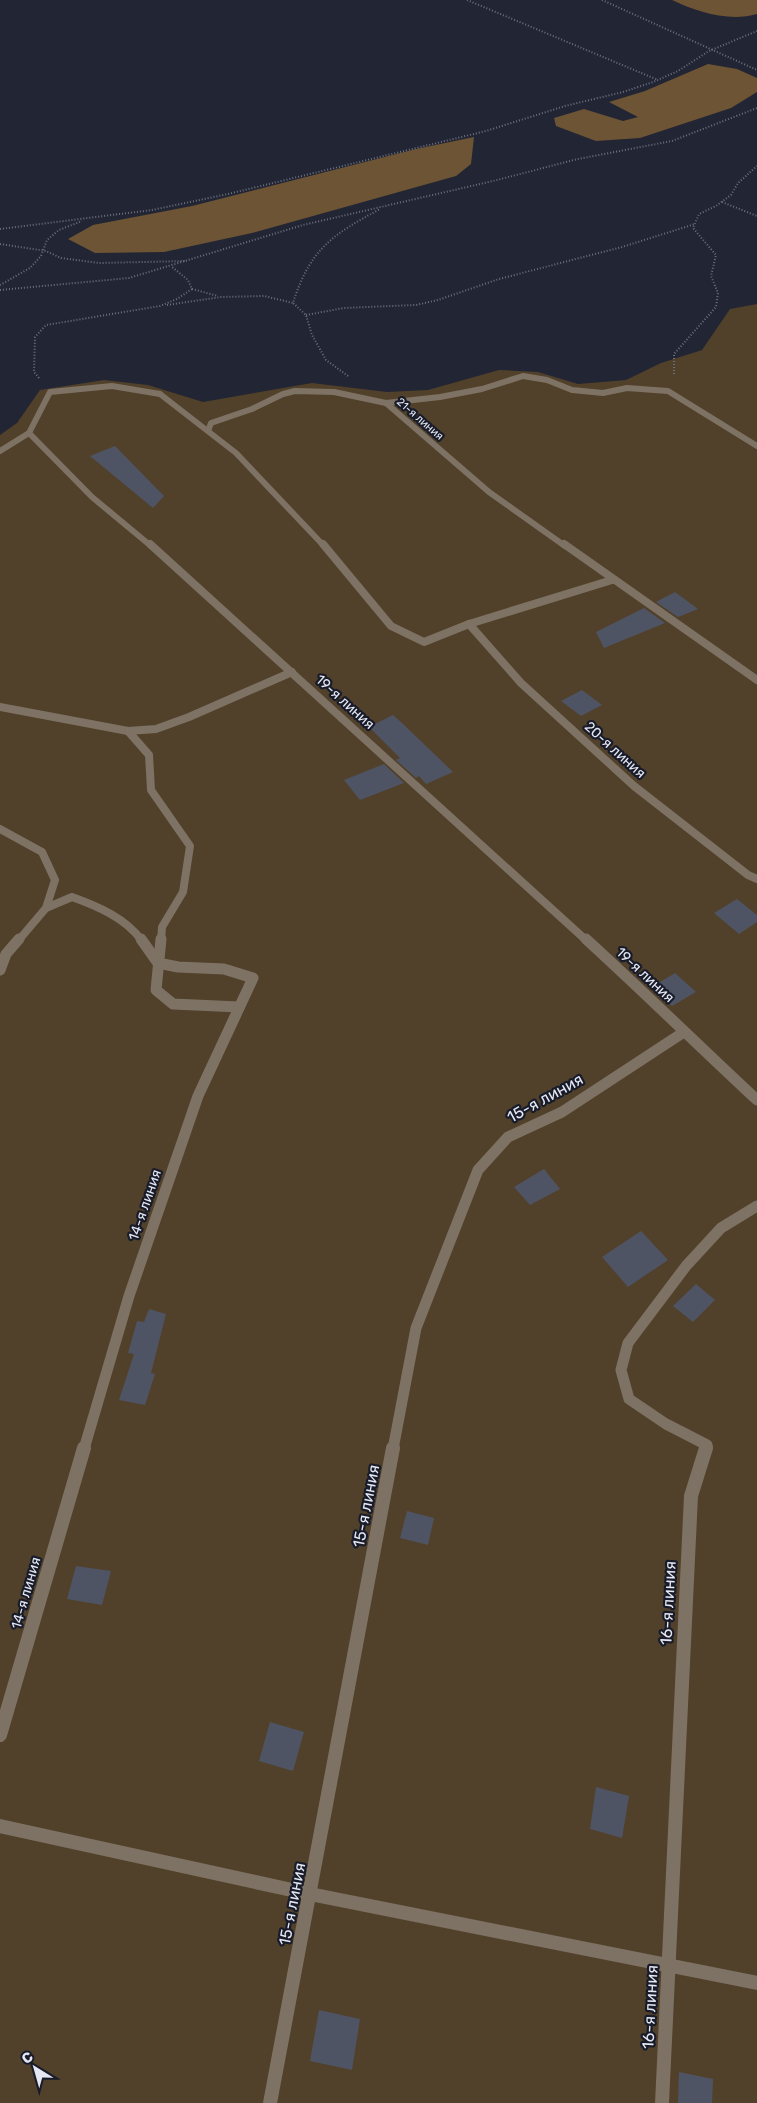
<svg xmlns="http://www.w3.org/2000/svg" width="757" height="2103" viewBox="0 0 757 2103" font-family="Rubik,sans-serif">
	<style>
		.green { fill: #51402a }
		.forest { fill: #6d5434 }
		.building { fill: #4f5464 }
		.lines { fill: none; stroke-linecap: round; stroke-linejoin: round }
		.path { stroke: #6d707d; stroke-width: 2; stroke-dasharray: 1 2; stroke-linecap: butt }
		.lane-far3 { stroke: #7d7263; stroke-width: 6 }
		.lane-far2 { stroke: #7d7263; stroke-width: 8 }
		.lane-far1 { stroke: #7d7263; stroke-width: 11 }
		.lane { stroke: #7d7263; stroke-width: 14 }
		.street-far3 { stroke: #7d7263; stroke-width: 6 }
		.street-far2 { stroke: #7d7263; stroke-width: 8 }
		.street-far1 { stroke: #7d7263; stroke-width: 11 }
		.street { stroke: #7d7263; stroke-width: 14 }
		.labels { text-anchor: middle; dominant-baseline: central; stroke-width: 4.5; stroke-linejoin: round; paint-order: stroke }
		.far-street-label { font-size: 11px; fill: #e5e8f2; stroke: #181c2a }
		.street-label { font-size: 14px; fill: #e5e8f2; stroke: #181c2a }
		.near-street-label { font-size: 16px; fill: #e5e8f2; stroke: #181c2a }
	</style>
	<rect width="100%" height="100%" fill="#222534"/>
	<polygon class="green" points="757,304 757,2103 0,2103 0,435 17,423 40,390 104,380 148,385 203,402 312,383 387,392 428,390 499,370 538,372 578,384 626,380 661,363 702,350 730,309"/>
	<g class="forest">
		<path d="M 672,0 L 757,0 L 757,14 C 729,22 697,12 672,0 Z"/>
		<polygon points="708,64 737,69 757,78 757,92 731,108 640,138 596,141 556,126 554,118 584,109 623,121 638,117 609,102 645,91"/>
		<polygon points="474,137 471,164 456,176 252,233 164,252 95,253 68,239 93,225 192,206 416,149"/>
	</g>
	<g class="building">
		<polygon points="115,446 164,496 153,508 90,456"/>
		<polygon points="675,592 698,609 678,617 656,602"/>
		<polygon points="644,608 665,623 604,648 596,632"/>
		<polygon points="582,690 602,705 581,716 561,701"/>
		<polygon points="393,715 402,723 453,772 426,784 419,776 416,778 396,760 400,758 369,727"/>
		<polygon points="384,764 404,783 360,800 344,780"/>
		<polygon points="737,899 757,915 757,922 739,934 714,913"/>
		<polygon points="675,973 696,992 672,1006 652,987"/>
		<polygon points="544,1169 560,1189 530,1205 514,1187"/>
		<polygon points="641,1231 668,1260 628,1287 602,1257"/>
		<polygon points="696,1284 715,1300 693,1322 673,1306"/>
		<polygon points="149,1309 166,1314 151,1373 155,1374 145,1405 119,1400 134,1354 128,1353 137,1321 144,1322"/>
		<polygon points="407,1511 434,1518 428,1545 400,1538"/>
		<polygon points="76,1566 111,1571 102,1605 67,1599"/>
		<polygon points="270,1722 304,1732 293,1771 259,1761"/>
		<polygon points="596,1787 629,1796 622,1838 590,1829"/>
		<polygon points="319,2010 360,2019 352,2070 310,2061"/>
		<polygon points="679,2072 713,2079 712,2103 678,2103"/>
	</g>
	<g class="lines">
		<g class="path">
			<polyline points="467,0 658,80"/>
			<polyline points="602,0 757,70"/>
			<polyline points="722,202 757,216"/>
			<polyline points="0,229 152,210 228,194 486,131 565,106 623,92 653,82 678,71 709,51 757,31"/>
			<polyline points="0,244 46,251 61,258 99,263 187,261"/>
			<polyline points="0,285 30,268 41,256 47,240 59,230 82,221"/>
			<polyline points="192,289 218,296"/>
			<polyline points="0,290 129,278 303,225 493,181 578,159 672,141 757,108"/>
			<polyline points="167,305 221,297 264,296 293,303"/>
			<polyline points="306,315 344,308 416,305 438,300 499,279 622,247 695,224"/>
			<polyline points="674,374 674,354 716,307 718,293 711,276 716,255 693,228 699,214 716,206 731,195 738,183 757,166"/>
			<path d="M 348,376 L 326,360 L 312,335 L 306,315 L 293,303 C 310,249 332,235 380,209"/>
			<polyline points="39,378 34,372 35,337 46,325 160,306 177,299 192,289 188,280 172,267"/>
		</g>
		<g class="lane-far3">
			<polyline points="160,394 236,453 324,546"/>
			<polyline points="208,431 211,423 252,409 283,394 295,391 334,392 386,403"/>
			<polyline points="0,451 29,433"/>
			<polyline points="565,546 489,492 386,403 440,397 482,389 523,376 547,380 572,390 603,393 627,388 668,391 757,446"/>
		</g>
		<g class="lane-far2">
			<polyline points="323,544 391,626 424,642 469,624 612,580"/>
			<polyline points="564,544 757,680"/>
			<polyline points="469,624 521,683 634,786 748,875 757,879"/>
			<polyline points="0,707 128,731"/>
			<polyline points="0,829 42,852 55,880 46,908"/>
			<path d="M 18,941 L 46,908 L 72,897 C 97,906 126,918 142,941"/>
			<polyline points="161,941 162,927 183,892 190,846 151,790 149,755 128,731 156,729 189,717 292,672"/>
		</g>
		<g class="lane-far1">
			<polyline points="161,939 156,990 173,1004 239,1007"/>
			<polyline points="0,970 6,954 19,939"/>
			<polyline points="84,1449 129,1296 198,1096 253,978 224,969 178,967 158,963 141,939"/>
			<polyline points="393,1449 416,1328 478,1170 508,1137 562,1112 684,1032"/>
			<polyline points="706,1449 707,1445 666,1424 629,1399 621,1370 628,1343 686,1266 721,1228 757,1206"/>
		</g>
		<g class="lane">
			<polyline points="0,1735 84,1448"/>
			<polyline points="270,2103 393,1448"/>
			<polyline points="662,2103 691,1496 706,1448"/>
		</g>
		<polyline class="street-far3" points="151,546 92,497 29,433 50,392 112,386 160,394"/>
		<polyline class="street-far2" points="150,544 587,941"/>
		<path class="street-far1" d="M 586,939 C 644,992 700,1047 757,1100"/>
		<polyline class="street" points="0,1826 310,1894 757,1983"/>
	</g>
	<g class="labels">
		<g class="far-street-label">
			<text transform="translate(420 419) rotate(41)">21-я линия</text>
		</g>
		<g class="street-label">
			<text transform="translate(345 702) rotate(42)">19-я линия</text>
			<text transform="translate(615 750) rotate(42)">20-я линия</text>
			<text transform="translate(645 975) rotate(43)">19-я линия</text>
			<text transform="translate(145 1205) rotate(-71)">14-я линия</text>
			<text transform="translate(26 1593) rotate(-74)">14-я линия</text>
		</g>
		<g class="near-street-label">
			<text transform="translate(545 1098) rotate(-29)">15-я линия</text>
			<text transform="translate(366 1506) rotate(-79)">15-я линия</text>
			<text transform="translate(668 1603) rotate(-87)">16-я линия</text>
			<text transform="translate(292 1904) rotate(-79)">15-я линия</text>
			<text transform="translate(650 2007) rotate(-87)">16-я линия</text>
		</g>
	</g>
	<g transform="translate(35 2068) rotate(323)" stroke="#181c2a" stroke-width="4" paint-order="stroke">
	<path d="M0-4L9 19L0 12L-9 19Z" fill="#e5e8f2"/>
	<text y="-8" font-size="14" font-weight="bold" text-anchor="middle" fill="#e5e8f2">С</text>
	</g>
</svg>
